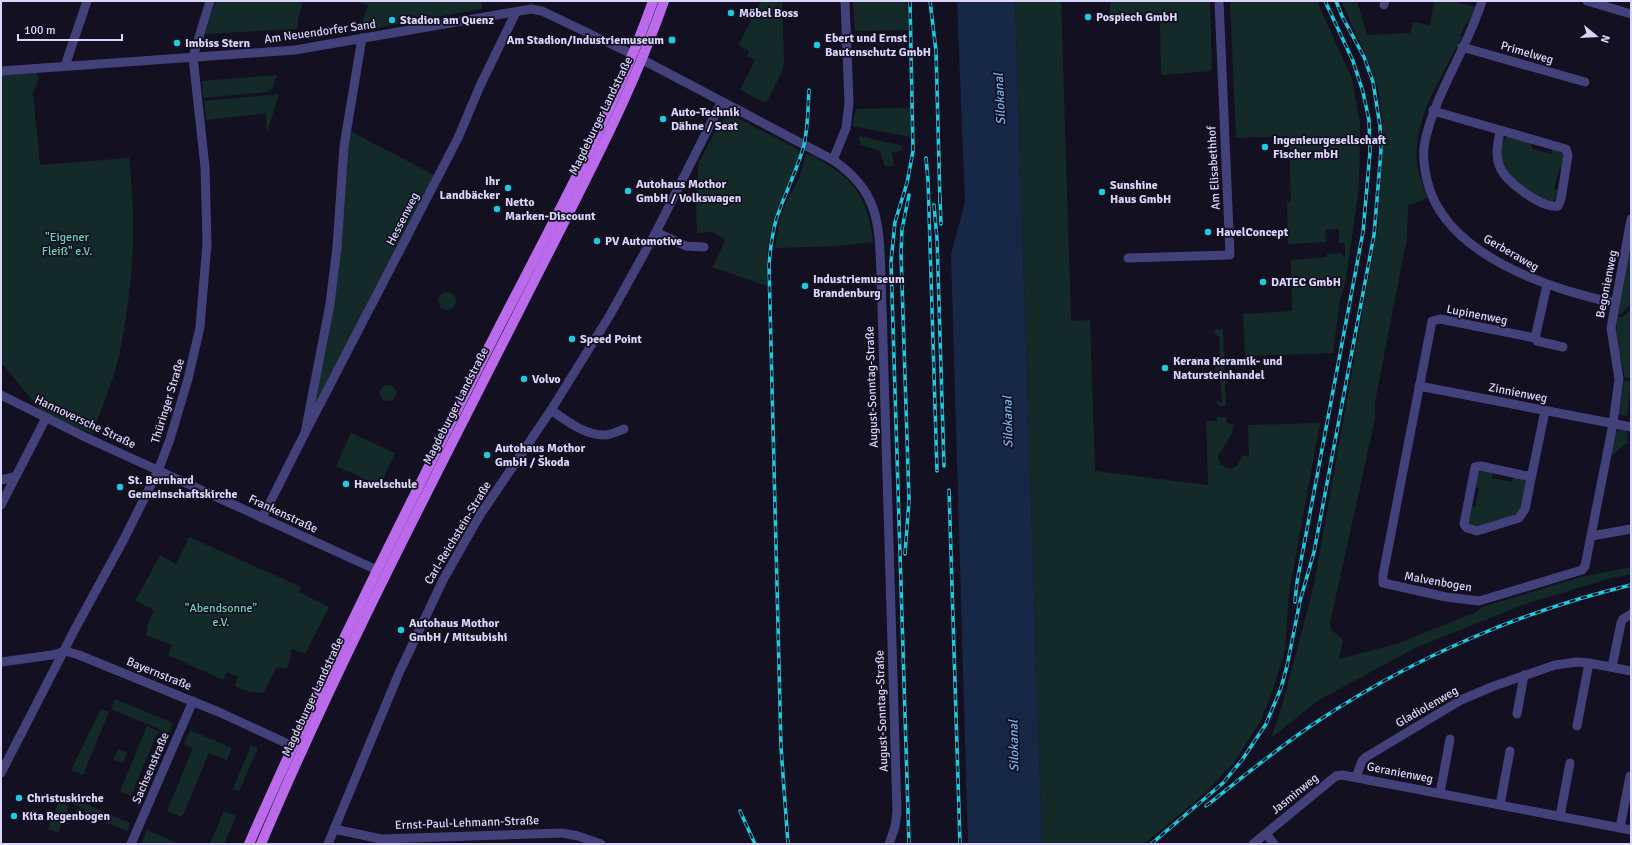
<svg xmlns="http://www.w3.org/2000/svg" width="1632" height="845" viewBox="0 0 1632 845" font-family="Signika,sans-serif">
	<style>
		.green { fill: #142a29 }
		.water { fill: #162845 }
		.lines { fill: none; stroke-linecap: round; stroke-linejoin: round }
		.minor { stroke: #43417a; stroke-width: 9 }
		.major { stroke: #bb6aec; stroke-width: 10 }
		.rail-casing { stroke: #1dcbde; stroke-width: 3.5 }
		.rail { stroke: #131021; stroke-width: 2; stroke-dasharray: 6; stroke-linecap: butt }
		.poi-dot { fill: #1dcbde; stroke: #131021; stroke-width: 1.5 }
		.labels { text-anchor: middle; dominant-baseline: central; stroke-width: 3.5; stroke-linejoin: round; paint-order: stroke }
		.poi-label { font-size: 12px; font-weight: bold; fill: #dad5fa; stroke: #131021; text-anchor: start }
		.street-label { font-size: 12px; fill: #dad5fa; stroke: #131021 }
		.park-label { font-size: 12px; fill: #6bd0b7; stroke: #131021 }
		.water-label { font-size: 13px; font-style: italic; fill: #71b3ed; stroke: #131021 }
	</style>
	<rect width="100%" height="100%" fill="#131021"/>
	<g class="green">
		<polygon points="216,1 296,1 303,3 298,19 297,29 205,34"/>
		<polygon points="360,1 482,1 482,9 359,31 368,6 360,3"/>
		<polygon points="761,1 782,1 784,60 783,69 767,101 764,102 740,90 755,60 747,56 749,51 738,45"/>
		<polygon points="853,1 907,1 908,30 855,31"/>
		<polygon points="1015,1 1061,1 1071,321 1090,320 1095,471 1208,485 1206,421 1217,421 1217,417 1226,417 1227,423 1234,425 1231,435 1218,456 1220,464 1230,469 1237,466 1242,456 1249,455 1248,425 1320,423 1289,593 1285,649 1273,690 1260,722 1233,764 1206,792 1144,844 1042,844"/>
		<polygon points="1110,1 1210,1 1212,67 1211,71 1161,75 1160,23 1140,14 1110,16"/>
		<polygon points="1230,1 1317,1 1352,79 1360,123 1359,186 1350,251 1345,284 1340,298 1333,353 1245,356 1243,314 1292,311 1291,260 1327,257 1327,254 1340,253 1345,257 1345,243 1339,243 1339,229 1325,230 1326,242 1288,244 1287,202 1291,202 1289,136 1236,138"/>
		<path d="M 1341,1 L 1357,1 L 1367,35 L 1410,33 L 1413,22 L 1430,25 L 1434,1 L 1451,1 L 1476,7 L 1470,24 L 1466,23 L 1460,36 L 1462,37 C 1442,76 1413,118 1417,163 C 1418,174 1424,187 1427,198 L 1408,206 L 1407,238 L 1375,402 L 1375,419 L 1330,623 L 1331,630 L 1343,639 L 1339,659 L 1399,643 L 1476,612 L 1482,607 L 1581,577 L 1631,567 L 1631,574 L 1608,579 L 1528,603 L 1415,648 L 1319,700 L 1271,738 L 1282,706 L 1314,585 L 1378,226 L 1383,151 L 1383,123 L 1379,92 L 1367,57 Z"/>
		<path d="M 36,73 L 39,78 L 33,92 L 40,165 L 129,158 C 137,227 133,288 119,356 C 113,382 101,408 93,434 L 42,412 L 1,362 L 1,75 Z"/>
		<polygon points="277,75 272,89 267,92 203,98 202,81"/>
		<polygon points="279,94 267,132 266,113 206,120 204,101"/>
		<polygon points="910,108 911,137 852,126 856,109"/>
		<path d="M 732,117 L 739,119 L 794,147 L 800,151 C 791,180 776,207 770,236 C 766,253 767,269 767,286 L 712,267 L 714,265 L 725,240 L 713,232 L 697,233 L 696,202 L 699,162 L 720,123 L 726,118 Z"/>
		<polygon points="350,131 434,175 318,404 313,402 346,146"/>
		<polygon points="859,136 903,146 901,151 892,152 894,166 885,166 880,151 860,145"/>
		<path d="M 1507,137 L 1532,143 L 1531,148 L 1551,154 L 1553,149 L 1563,154 L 1565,157 L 1562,170 L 1559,169 L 1554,189 L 1559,190 L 1558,195 L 1552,202 L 1547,202 C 1528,190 1498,177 1501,151 C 1501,145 1502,141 1507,137 Z"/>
		<path d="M 806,153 C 849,173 869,195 873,242 L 838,246 L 775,248 L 779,222 L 787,201 L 800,177 Z"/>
		<polygon points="1629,250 1631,250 1631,304 1621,314 1618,314"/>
		<circle cx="447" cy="301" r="9"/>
		<polygon points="1631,309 1631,378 1625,378 1616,338 1617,317 1623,317"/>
		<polygon points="1216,329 1223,330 1226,406 1219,406 1217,404 1217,400 1222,403 1220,373 1215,369 1215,365 1220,368 1219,337 1214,333"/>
		<polygon points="1624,381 1631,382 1627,416 1619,415"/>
		<circle cx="388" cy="393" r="8"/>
		<polygon points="1622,429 1627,430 1628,443 1620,448 1610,458 1615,433"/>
		<polygon points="351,433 395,453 380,486 336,466"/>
		<polygon points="1483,470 1493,472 1492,478 1512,482 1514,476 1526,479 1528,484 1524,507 1518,514 1477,528 1468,524 1469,506 1475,507 1479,488 1473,486 1477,473"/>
		<polygon points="189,537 301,587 299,592 329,607 305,654 292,649 290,652 292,653 287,669 277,667 263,693 249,692 235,686 238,677 227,672 223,680 168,655 172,645 146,635 148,629 146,628 154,610 135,601 160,555 176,564"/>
		<polygon points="115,699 173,723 168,733 111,709"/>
		<polygon points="101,709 109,712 83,775 71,770"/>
		<polygon points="147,726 167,735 167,737 157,733 131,796 120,791"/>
		<polygon points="190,730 232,748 227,760 209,753 182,817 167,811 193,748 184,744"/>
		<polygon points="251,745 258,748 239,791 233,789"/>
		<polygon points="118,749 127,753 123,763 113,759"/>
		<polygon points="72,798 130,823 127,831 84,813 85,809 71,803"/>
		<polygon points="59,802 69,806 58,833 48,829"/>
		<polygon points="224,811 236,816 224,844 210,844"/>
		<polygon points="147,830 180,844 141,844"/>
	</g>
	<polygon class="water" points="957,1 1015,1 1042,844 968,844 951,254 965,202"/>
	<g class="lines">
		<g class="minor">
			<path d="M 1482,1 C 1467,50 1436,91 1425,141 C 1422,154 1424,167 1427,180 C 1444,255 1549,289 1615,303"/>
			<polyline points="1587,1 1631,14"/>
			<polyline points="1384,5 1385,1"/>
			<polyline points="362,38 344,146 337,247 330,304 305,433 458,138 480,86 516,12"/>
			<polyline points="1462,47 1585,82"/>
			<path d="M 643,60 L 833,160 C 879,191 879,223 881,274 L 897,812 L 895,827 L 889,844"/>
			<polyline points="65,66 87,1"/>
			<polyline points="1,71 295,50 531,9 542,11 632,54"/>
			<path d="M 1433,110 L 1437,112 L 1566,149 L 1568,155 L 1561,199 L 1558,206 C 1542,209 1504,181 1499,165 C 1495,153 1498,143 1500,131"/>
			<polyline points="833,160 846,128 849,103 845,1"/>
			<polyline points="656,232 686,246 704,247"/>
			<polyline points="1128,258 1230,255 1219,1"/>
			<polyline points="1547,285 1535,338 1440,319 1432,321 1383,575 1383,583 1446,597 1479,601 1582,570 1585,566 1613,424 1619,379 1611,328 1631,219"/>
			<polyline points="1535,338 1537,341 1563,347"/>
			<polyline points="1419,386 1631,427"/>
			<polyline points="1,395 87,438 377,570"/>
			<path d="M 551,410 C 567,421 585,436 606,435 C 612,434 619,431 624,429"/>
			<polyline points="1532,474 1525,509 1519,518 1477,531 1467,528 1464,524 1475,467 1481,466 1527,476 1532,474 1545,411"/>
			<polyline points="1,480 14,477"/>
			<polyline points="1,505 46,418"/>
			<polyline points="262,518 305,433"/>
			<polyline points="1592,536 1631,529"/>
			<polyline points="1,662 52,655 65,651 79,655 221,713 299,749"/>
			<polyline points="1612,667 1621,623 1623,619 1631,614"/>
			<polyline points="1517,714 1524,675"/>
			<polyline points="1577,726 1589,663"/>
			<polyline points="1,773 75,629 124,539 158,471 170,439 188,379 200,327 207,244 205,167 193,57 210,1"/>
			<polyline points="1356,777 1362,761 1366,757 1461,700 1494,686 1555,665 1577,662 1589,663 1631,671"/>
			<polyline points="1440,793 1450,739"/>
			<polyline points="1500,805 1510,751"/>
			<polyline points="1560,816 1570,763"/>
			<polyline points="1620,828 1630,776"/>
			<polyline points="334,829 381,839 562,833 578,836 601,844"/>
			<polyline points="1266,834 1274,844"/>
			<polyline points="131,844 193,701"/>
			<polyline points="328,844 399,673 443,580 480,515 551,410 610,315 656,232 721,103"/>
			<polyline points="1253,844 1336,776 1342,775 1631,830"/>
		</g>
		<g class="major">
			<path d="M 249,844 C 324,673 408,507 492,341 C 549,229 611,119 653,1"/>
			<path d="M 261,844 C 338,662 430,487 519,311 C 570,209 626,109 664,1"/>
		</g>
		<g class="rail-casing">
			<g id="rail">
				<polyline points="930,1 936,51 940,202"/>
				<polyline points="926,158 928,180 937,471"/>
				<polyline points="940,198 941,224"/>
				<polyline points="934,205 937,239 944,466"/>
				<polyline points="949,490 960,844"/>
				<polyline points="905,554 909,500 901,253 902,229 909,195"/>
				<polyline points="1295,602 1297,582 1363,232 1370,152 1369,120 1363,92 1353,61 1325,1"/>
				<path d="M 1206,806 C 1244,776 1281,745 1321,719 C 1415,657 1522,611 1631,585"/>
				<polyline points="740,811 755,844"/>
				<path d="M 788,844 L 781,747 L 769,266 C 770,251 772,235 776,220 C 784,195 797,171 804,145 C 808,127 808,108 809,90"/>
				<polyline points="909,844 891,262 895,222 907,183 913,151 910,1"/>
				<polyline points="1151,844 1223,783 1242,760 1266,724 1281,688 1287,666 1300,601 1314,552 1374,235 1381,151 1380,126 1373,82 1364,57 1342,16 1336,1"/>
			</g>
		</g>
		<use href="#rail" class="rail"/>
	</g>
	<g class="poi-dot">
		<circle cx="731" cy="13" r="4"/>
		<circle cx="1088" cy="17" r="4"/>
		<circle cx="392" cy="20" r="4"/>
		<rect x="668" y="36" width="8" height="8" rx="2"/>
		<circle cx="177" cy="43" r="4"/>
		<circle cx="817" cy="45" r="4"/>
		<circle cx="663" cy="119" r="4"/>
		<circle cx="1265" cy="147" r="4"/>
		<circle cx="508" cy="188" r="4"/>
		<circle cx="628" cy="191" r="4"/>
		<circle cx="1102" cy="192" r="4"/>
		<circle cx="497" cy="209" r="4"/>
		<circle cx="1208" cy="232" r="4"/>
		<circle cx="597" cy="241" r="4"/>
		<circle cx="1263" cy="282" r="4"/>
		<circle cx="805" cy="286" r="4"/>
		<circle cx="572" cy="339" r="4"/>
		<circle cx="1165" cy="368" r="4"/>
		<circle cx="524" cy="379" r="4"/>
		<circle cx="487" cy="455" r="4"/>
		<circle cx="346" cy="484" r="4"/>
		<circle cx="120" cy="487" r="4"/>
		<circle cx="401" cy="630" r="4"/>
		<circle cx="19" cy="798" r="4"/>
		<circle cx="14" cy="816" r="4"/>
	</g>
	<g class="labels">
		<g class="poi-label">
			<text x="739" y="13">Möbel Boss</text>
			<text x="1096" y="17">Pospiech GmbH</text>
			<text x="400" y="20">Stadion am Quenz</text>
			<text x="825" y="38">Ebert und Ernst<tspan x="825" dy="14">Bautenschutz GmbH</tspan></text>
			<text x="664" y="40" text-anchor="end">Am Stadion/Industriemuseum</text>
			<text x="185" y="43">Imbiss Stern</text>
			<text x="671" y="112">Auto-Technik<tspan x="671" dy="14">Dähne / Seat</tspan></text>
			<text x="1273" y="140">Ingenieurgesellschaft<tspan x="1273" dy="14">Fischer mbH</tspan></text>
			<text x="500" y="181" text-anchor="end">Ihr<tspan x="500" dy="14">Landbäcker</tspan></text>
			<text x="636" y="184">Autohaus Mothor<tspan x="636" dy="14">GmbH / Volkswagen</tspan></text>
			<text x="1110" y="185">Sunshine<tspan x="1110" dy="14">Haus GmbH</tspan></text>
			<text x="505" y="202">Netto<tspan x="505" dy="14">Marken-Discount</tspan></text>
			<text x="1216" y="232">HavelConcept</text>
			<text x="605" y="241">PV Automotive</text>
			<text x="813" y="279">Industriemuseum<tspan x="813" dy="14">Brandenburg</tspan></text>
			<text x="1271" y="282">DATEC GmbH</text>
			<text x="580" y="339">Speed Point</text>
			<text x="1173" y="361">Kerana Keramik- und<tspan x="1173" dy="14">Natursteinhandel</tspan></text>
			<text x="532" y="379">Volvo</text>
			<text x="495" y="448">Autohaus Mothor<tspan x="495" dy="14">GmbH / Škoda</tspan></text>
			<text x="128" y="480">St. Bernhard<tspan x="128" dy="14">Gemeinschaftskirche</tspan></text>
			<text x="354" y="484">Havelschule</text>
			<text x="409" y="623">Autohaus Mothor<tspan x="409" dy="14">GmbH / Mitsubishi</tspan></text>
			<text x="27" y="798">Christuskirche</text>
			<text x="22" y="816">Kita Regenbogen</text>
		</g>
		<g class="street-label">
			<text transform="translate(320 32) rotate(-8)">Am Neuendorfer Sand</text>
			<text transform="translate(1527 53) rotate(16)">Primelweg</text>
			<text transform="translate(601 116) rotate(-64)">Magdeburger Landstraße</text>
			<text transform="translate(1214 168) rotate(-93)">Am Elisabethhof</text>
			<text transform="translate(403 219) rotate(-63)">Hessenweg</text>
			<text transform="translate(1511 253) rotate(30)">Gerberaweg</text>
			<text transform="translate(1607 284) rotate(-79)">Begonienweg</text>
			<text transform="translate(1477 315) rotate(11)">Lupinenweg</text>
			<text transform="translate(872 387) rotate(-92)">August-Sonntag-Straße</text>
			<text transform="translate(1518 393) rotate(11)">Zinnienweg</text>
			<text transform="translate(168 401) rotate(-73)">Thüringer Straße</text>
			<text transform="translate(456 406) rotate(-63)">Magdeburger Landstraße</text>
			<text transform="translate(85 422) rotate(25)">Hannoversche Straße</text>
			<text transform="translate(283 514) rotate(25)">Frankenstraße</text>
			<text transform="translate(458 533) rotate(-59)">Carl-Reichstein-Straße</text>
			<text transform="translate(1438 582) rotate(10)">Malvenbogen</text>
			<text transform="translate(159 674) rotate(22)">Bayernstraße</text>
			<text transform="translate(313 697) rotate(-65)">Magdeburger Landstraße</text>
			<text transform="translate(1427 707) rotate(-30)">Gladiolenweg</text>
			<text transform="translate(882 711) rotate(-92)">August-Sonntag-Straße</text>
			<text transform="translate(151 768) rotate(-67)">Sachsenstraße</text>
			<text transform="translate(1400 773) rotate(11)">Geranienweg</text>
			<text transform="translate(1295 794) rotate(-39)">Jasminweg</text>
			<text transform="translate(467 823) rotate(-2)">Ernst-Paul-Lehmann-Straße</text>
		</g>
		<g class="park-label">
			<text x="67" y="237">"Eigener<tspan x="67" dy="14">Fleiß" e.V.</tspan></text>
			<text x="221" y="608">"Abendsonne"<tspan x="221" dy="14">e.V.</tspan></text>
		</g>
		<g class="water-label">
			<text transform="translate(1000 99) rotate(-93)">Silokanal</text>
			<text transform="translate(1008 422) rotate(-91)">Silokanal</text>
			<text transform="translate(1014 746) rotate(-91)">Silokanal</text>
		</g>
	</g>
	<rect width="1632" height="845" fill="none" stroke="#dad5fa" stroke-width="4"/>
	<g transform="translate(1596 36) rotate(108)" stroke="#131021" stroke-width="3" paint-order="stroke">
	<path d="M0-3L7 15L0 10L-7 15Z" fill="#dad5fa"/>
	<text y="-6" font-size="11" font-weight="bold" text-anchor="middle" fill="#dad5fa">N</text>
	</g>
	<path d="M18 34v6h104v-6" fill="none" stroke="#dad5fa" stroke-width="2"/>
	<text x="24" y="34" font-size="12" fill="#dad5fa" stroke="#131021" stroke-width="3" paint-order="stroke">100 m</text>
</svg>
